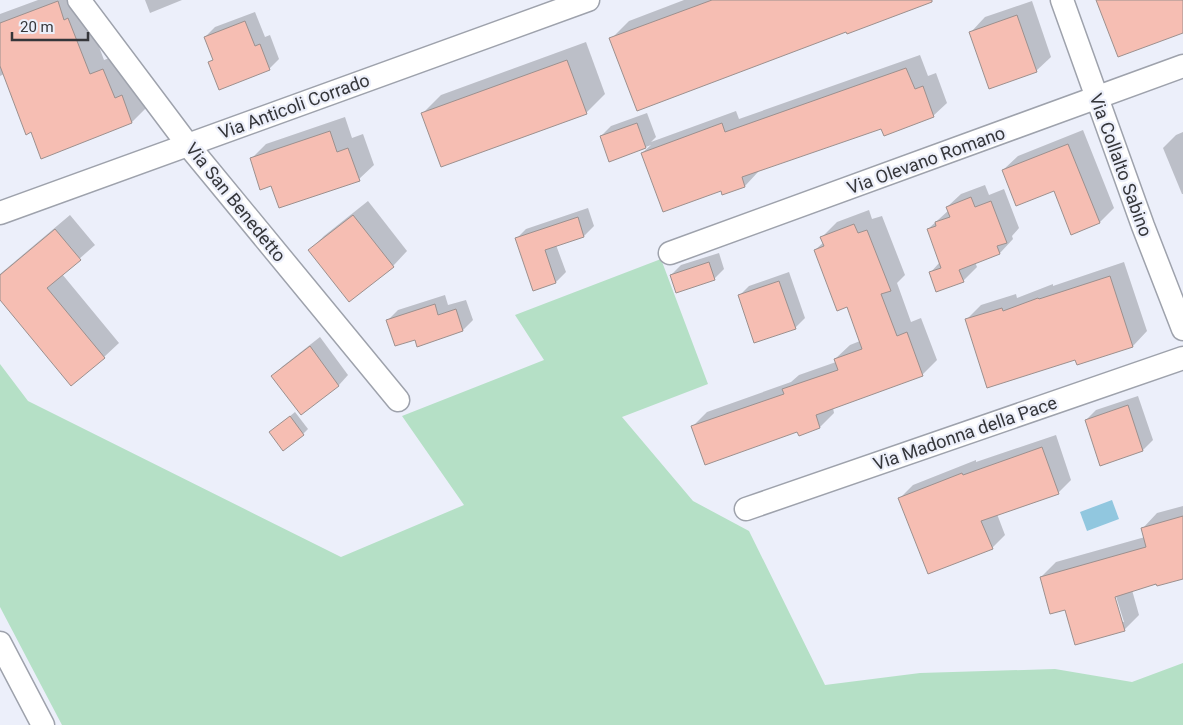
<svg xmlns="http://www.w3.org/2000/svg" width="1183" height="725" viewBox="0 0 1183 725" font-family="Roboto,sans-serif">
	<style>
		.green { fill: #b5e0c6 }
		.water { fill: #91c7df }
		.shadow { fill: #0003; fill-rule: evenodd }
		.building { fill: #f6beb3; stroke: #9c908e }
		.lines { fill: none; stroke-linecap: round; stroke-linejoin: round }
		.street-casing { stroke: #9ea2ac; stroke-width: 25 }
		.street { stroke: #fff; stroke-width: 22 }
		.labels { text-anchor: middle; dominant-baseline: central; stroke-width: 4.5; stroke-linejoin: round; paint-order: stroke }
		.street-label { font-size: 18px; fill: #35363a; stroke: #eceffa }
	</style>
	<rect width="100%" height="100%" fill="#eceffa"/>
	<polygon class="green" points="661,259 708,384 622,417 693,501 749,531 825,685 920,673 1055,669 1132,682 1183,663 1183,725 62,725 0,607 0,364 28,401 341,557 464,505 402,416 544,360 515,315"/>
	<polygon class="water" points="1112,500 1119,519 1087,531 1080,512"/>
	<g class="shadow">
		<polygon points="38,0 77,0 83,4 104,60 118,55 147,107 132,122 42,157 31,130 4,74 0,76 0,14"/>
		<polygon points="145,0 182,0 150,13"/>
		<polygon points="684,0 918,0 847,31 611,39 629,21"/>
		<polygon points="1032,1 1051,57 1036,71 971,32 985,17"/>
		<polygon points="255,12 265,37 270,35 279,59 269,69 210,62 214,59 205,37 215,27"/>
		<polygon points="586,42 605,94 586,113 422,114 441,95"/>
		<polygon points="920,55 928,76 936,73 947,103 933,116 882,127 758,170 758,172 745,186 723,194 722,190 642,153 651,145 610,161 601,136 611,126 647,113 656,137 651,142 736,111 739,119"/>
		<polygon points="345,117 352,138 363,134 374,165 359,179 272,184 251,159 266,144"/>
		<polygon points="1083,130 1114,208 1100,222 1054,190 1003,170 1018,156"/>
		<polygon points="1183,132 1183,194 1182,194 1163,148 1176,135"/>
		<polygon points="985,185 989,195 1004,189 1019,228 1012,236 1013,239 1000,253 975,262 977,267 963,281 937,291 930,273 940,262 928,229 949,210 947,207 961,194"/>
		<polygon points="368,201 407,251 393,266 310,250 324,236"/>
		<polygon points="588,208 594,226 584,236 556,245 566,272 556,282 534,289 516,239 526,229"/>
		<polygon points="869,210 872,219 882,216 905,275 897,283 911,322 921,318 937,360 922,375 833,408 834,413 820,427 798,431 692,427 707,412 791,382 799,375 836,362 835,359 850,345 860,341 848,306 815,250 824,242 822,237 837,222"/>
		<polygon points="70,215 95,245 62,274 119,343 104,357 0,298 0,274"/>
		<polygon points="719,253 724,269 714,279 671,275 681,265"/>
		<polygon points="1124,262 1147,331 1133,346 1076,359 967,319 981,305 1016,294 1017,298 1053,284 1053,286"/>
		<polygon points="789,272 805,318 795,328 739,296 749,286"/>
		<polygon points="445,295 448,305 466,300 473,320 463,330 418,345 416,338 388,320 398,310"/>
		<polygon points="320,337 348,375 339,385 301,413 273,376 283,366"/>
		<polygon points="1138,396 1153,440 1143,450 1086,420 1096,410"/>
		<polygon points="295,412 308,429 303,434 271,432"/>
		<polygon points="1056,435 1071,480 1058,493 997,514 1005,535 992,548 900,498 913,485 976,460 976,462"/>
		<path d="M 1183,506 L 1183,578 L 1132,590 L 1139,615 L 1124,630 L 1065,608 L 1041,577 L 1056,562 L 1145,537 L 1143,528 L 1157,513 ZM 1114,590 L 1124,622 L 1121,622 L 1112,591 Z"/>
	</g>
	<g class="building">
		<polygon points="712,0 932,0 932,2 847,34 846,32 637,111 609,38"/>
		<polygon points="1096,0 1183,0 1183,33 1118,57"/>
		<polygon points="58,1 64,20 68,18 90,74 103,69 115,98 122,95 132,123 41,159 31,132 26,135 0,66 0,23"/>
		<polygon points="1017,15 1037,72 989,89 969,32"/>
		<polygon points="245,21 255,46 260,44 270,70 219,90 208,62 213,60 204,37"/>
		<polygon points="567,60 587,114 441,167 421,113"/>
		<polygon points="906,68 915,89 923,86 934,117 884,136 881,129 742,177 745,187 722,195 721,191 663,212 641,153 722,123 725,132"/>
		<polygon points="637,123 646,148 609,162 600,136"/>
		<polygon points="330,131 337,152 348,148 360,181 279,208 271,186 260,190 250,158"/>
		<polygon points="1068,144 1100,223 1071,235 1054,191 1016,206 1002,170"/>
		<polygon points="971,197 975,207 991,201 1007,243 997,246 1000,254 959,270 964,282 936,292 929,272 941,268 927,229 936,226 935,222 950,217 946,207"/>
		<polygon points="353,215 394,267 349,302 308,250"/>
		<polygon points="578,217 584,237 545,250 556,283 533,291 515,238"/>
		<polygon points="854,224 858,233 867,230 891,291 881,294 897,336 907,332 923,376 816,415 820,428 799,436 797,432 705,465 691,426 784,394 782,389 838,370 834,359 862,349 847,307 837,311 814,250 824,246 820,237"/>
		<polygon points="55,229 81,260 47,288 105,358 71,386 0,300 0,275"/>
		<polygon points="709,262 715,280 676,293 670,275"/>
		<polygon points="1110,276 1133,347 1077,365 1075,360 987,388 965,319 1002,308 1003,311 1038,298 1039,299"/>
		<polygon points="779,281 796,329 754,343 738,295"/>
		<polygon points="435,304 438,315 456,309 463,331 417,347 415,340 395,346 386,320"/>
		<polygon points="310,346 339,386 301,415 271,376"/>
		<polygon points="1128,405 1143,451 1100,466 1085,420"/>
		<polygon points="290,416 304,435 283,451 269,432"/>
		<polygon points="1042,447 1059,494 981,521 993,549 928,574 898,498 962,473 963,475"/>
		<polygon points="1183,516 1183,579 1157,586 1156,584 1115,597 1125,631 1075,645 1065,610 1050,614 1040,577 1146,547 1141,528"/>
	</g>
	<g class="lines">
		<g class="street-casing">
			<g id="street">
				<polyline points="79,0 188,145 398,400"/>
				<polyline points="1062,0 1143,226 1183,329"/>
				<polyline points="0,213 588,0"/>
				<polyline points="670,253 1183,66"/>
				<polyline points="746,509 1183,358"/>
				<polyline points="0,643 43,725"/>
			</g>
		</g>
		<use href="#street" class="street"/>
	</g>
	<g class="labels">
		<g class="street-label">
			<text transform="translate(294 106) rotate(-20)">Via Anticoli Corrado</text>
			<text transform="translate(926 160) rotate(-20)">Via Olevano Romano</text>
			<text transform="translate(1121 165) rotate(70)">Via Collalto Sabino</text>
			<text transform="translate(236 202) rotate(51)">Via San Benedetto</text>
			<text transform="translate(965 433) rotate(-19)">Via Madonna della Pace</text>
		</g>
	</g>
	<path d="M12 32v8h76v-8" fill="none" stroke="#35363a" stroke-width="2.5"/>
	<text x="20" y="32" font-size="15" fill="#35363a" stroke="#eceffa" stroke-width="4" paint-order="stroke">20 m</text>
</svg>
